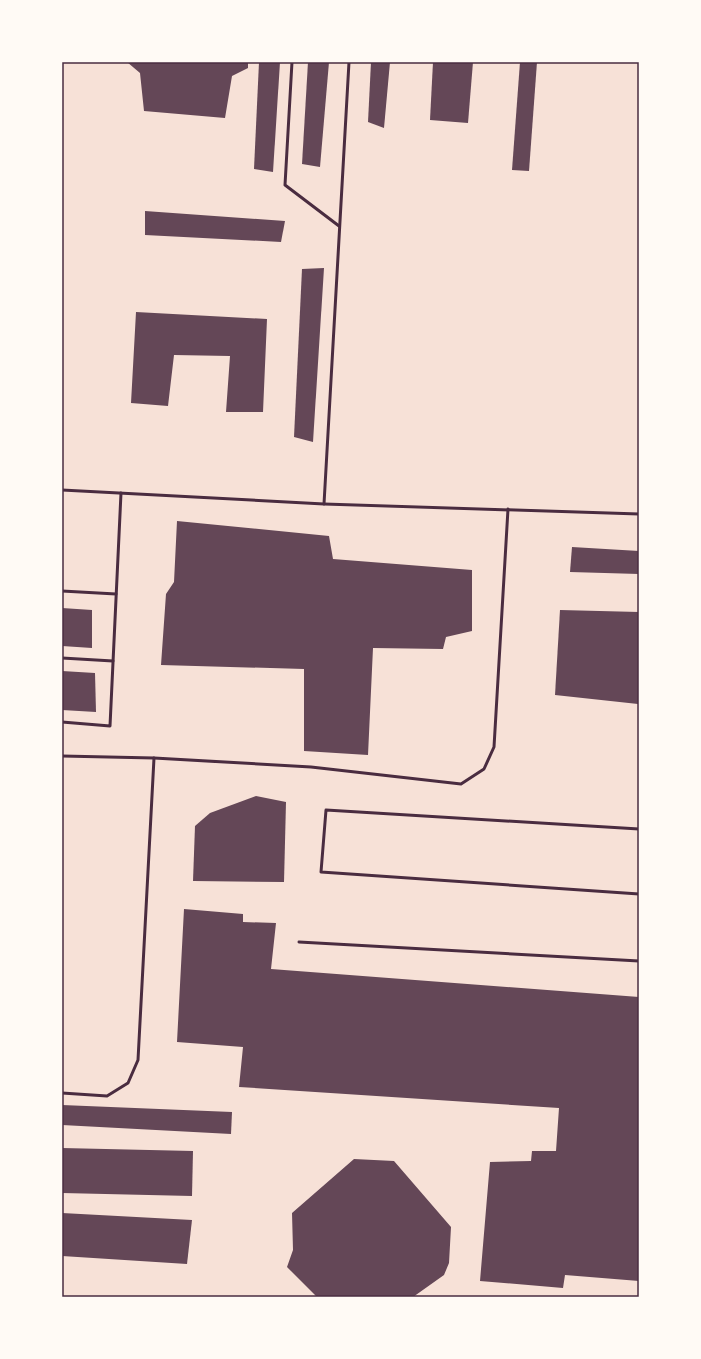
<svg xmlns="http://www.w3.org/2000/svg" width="701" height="1359" viewBox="0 0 701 1359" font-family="Montserrat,sans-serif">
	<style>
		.building { fill: #644757 }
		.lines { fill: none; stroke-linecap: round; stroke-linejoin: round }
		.service { stroke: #4a2c40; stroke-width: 3 }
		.neatline { fill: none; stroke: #4a2c40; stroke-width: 1.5 }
	</style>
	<rect width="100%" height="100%" fill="#f7e1d7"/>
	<g class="building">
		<polygon points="127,62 248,62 248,68 232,76 225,118 144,111 140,73"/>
		<polygon points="259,62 280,62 273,172 254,169"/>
		<polygon points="308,62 329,62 320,167 302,164"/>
		<polygon points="371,62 390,62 384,128 368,122"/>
		<polygon points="433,62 473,62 468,123 430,120"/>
		<polygon points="520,62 537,62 529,171 512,170"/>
		<polygon points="145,211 285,221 281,242 145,235"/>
		<polygon points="324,268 313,442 294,437 302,269"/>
		<polygon points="136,312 267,319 263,412 226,412 230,356 174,355 168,406 131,403"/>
		<polygon points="177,521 329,536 333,559 472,570 472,631 446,637 443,649 373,648 368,755 304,751 304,669 161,665 166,594 174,582"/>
		<polygon points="572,547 639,551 639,574 570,572"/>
		<polygon points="62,608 92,610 92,648 62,646"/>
		<polygon points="560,610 639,612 638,704 555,695"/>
		<polygon points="62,671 95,673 96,712 62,710"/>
		<polygon points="256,796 286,802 284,882 193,881 195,826 210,813"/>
		<polygon points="184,909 243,914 243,922 276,923 271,969 639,997 639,1281 565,1275 563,1288 480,1281 490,1162 531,1161 532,1151 556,1151 559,1108 239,1087 243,1047 177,1042"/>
		<polygon points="62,1105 232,1112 231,1134 62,1125"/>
		<polygon points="62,1148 193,1151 192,1196 62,1193"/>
		<polygon points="354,1159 394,1161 451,1227 449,1263 444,1275 413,1297 317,1297 287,1267 293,1250 292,1213"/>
		<polygon points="62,1213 192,1220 187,1264 62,1256"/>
	</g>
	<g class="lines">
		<g class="service">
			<polyline points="292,62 285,185 339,226"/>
			<polyline points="62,490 324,504 639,514"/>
			<polyline points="324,504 349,62"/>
			<polyline points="62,591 116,594"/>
			<polyline points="62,658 113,661"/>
			<polyline points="62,722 110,726 121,493"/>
			<polyline points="62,756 154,758 311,767 461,784 484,769 494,747 508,509"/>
			<polyline points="639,829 326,810 321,872 639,894"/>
			<polyline points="299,942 639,961"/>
			<polyline points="62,1093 107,1096 128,1083 138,1060 154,758"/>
		</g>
	</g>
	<rect width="701" height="1359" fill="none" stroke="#fffaf5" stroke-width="126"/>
	<rect x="63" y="63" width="575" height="1233" class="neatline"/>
</svg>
